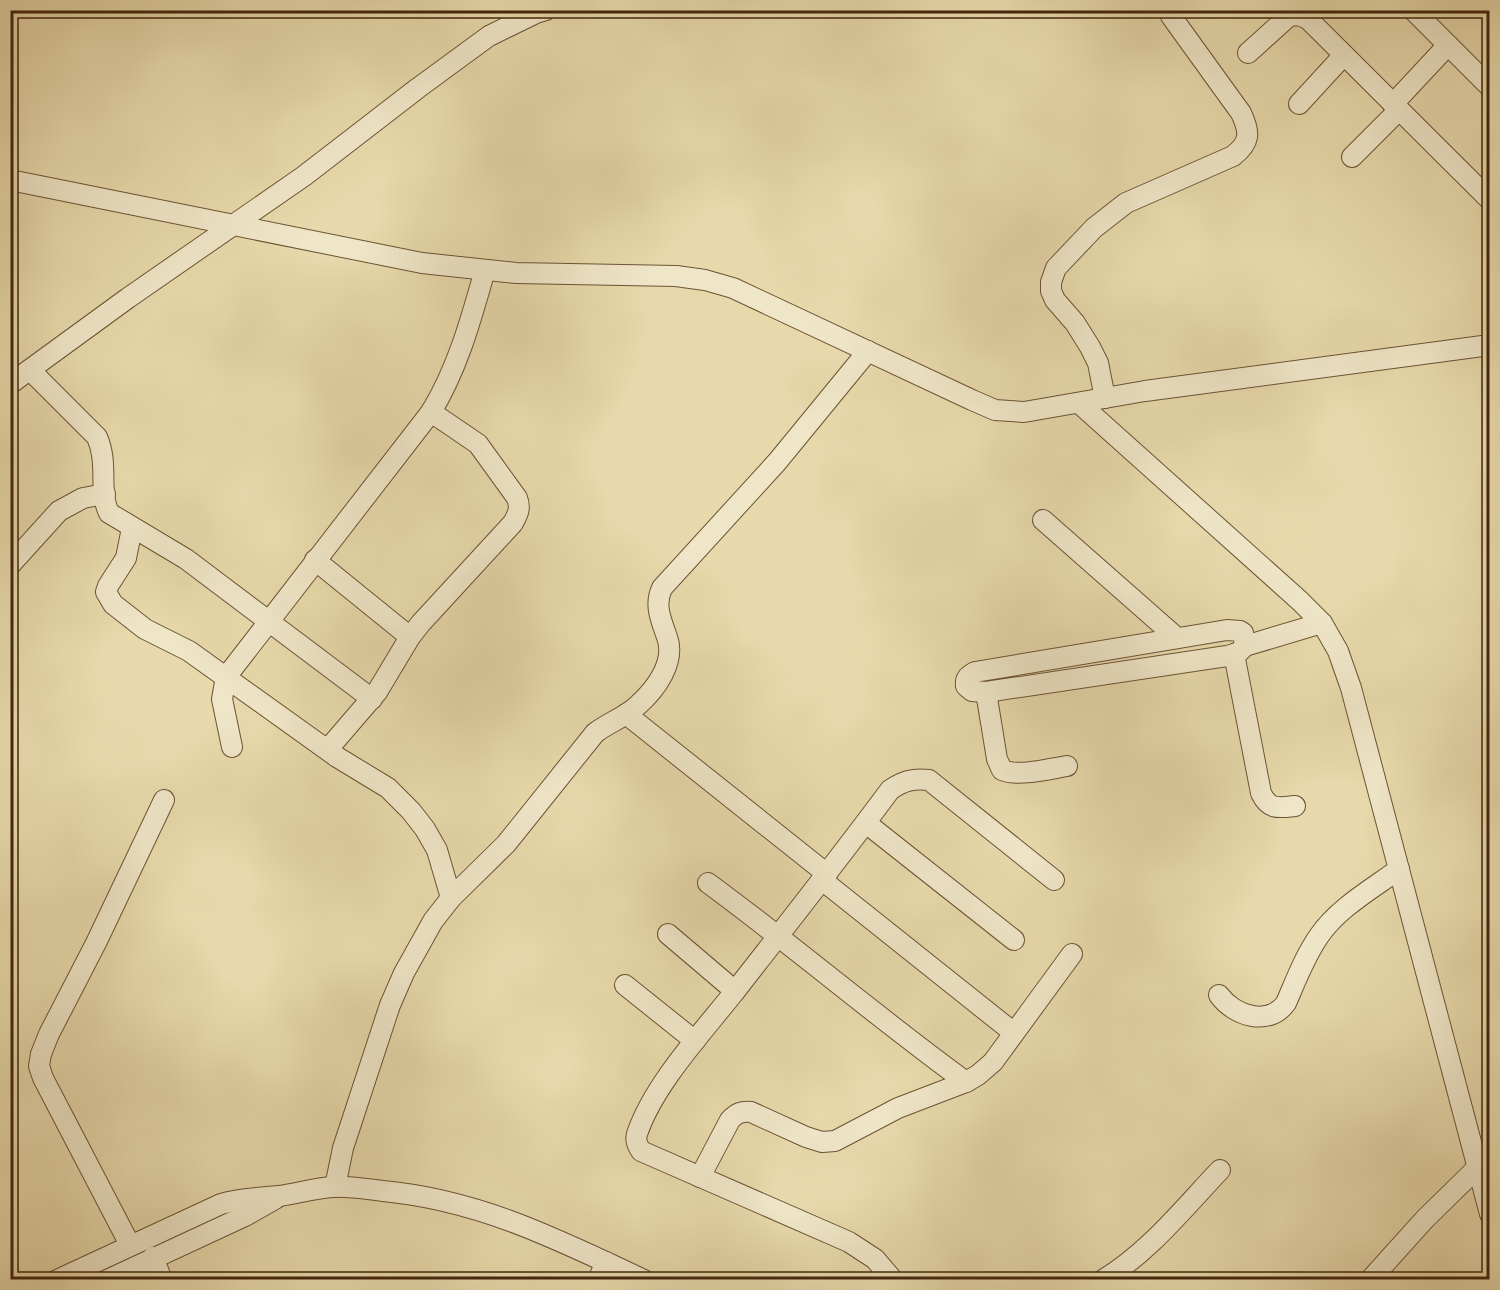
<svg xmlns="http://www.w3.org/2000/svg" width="1500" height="1290" viewBox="0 0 1500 1290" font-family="Cardo,serif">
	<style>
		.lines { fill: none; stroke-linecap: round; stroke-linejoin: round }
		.minor-casing { stroke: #6c5334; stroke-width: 22 }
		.minor { stroke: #efe6c8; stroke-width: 20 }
	</style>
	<rect width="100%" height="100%" fill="#e7d9ab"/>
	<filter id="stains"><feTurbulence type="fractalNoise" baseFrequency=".00333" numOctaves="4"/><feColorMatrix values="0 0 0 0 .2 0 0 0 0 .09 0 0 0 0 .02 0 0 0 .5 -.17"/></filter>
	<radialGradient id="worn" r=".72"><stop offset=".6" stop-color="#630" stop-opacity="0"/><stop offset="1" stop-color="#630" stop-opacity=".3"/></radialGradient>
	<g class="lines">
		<g class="minor-casing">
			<g id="minor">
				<polyline points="1413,10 1490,87"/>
				<polyline points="1248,53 1289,16 1299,15 1308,19 1490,200"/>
				<polyline points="1299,104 1344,55"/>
				<polyline points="1393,104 1448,45"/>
				<polyline points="1352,157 1399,110"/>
				<polyline points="10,180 422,263 516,273 676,276 705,280 733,288 972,400 995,410 1024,412 1145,391 1490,345"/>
				<path d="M 30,370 L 97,437 C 109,464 98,491 109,513 L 186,559 L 372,699"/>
				<polyline points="10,384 128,298 304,176 418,88 489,36 536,13 546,10"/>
				<path d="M 1105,398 L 1098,363 L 1090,347 L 1075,323 L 1055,300 L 1051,291 L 1051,282 L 1056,268 L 1094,228 L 1126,203 L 1233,156 C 1251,142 1250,132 1241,113 L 1171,16 L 1169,10"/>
				<polyline points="1079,403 1300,601 1322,623 1338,651 1351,688 1490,1214"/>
				<polyline points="1043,520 1177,638"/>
				<polyline points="132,528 126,558 108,586 106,592 113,604 145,629 189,651 337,757 388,788 411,811 425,829 437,850 451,898"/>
				<polyline points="315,560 410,637"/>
				<polyline points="10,565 59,511 83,498 105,494"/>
				<path d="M 1245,646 L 1243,633 L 1240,631 L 1227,630 L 975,672 C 968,676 965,678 966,686 L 972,691 L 986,692 L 1227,656 L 1238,653 L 1245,646 L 1322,623"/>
				<path d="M 1234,654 L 1261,793 C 1269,810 1278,808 1295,806"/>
				<path d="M 986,692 L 997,759 L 1002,770 C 1018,777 1049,769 1067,766"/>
				<polyline points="626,714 827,874"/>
				<path d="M 232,747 L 222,699 L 226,677 L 431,412 C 458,368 471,319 485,270"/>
				<path d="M 328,749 L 377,692 L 410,637 L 421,623 L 513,523 C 518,514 521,508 517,498 L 478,444 L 431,412"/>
				<polyline points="866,823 1014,940"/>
				<polyline points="822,880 1014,1033"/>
				<path d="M 708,883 C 795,947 878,1018 966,1082"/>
				<polyline points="668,934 735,991"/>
				<polyline points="625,985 695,1041"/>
				<path d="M 1219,995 C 1234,1016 1269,1027 1286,1003 C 1296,980 1305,956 1319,936 C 1338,908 1372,889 1399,869"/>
				<path d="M 700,1177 L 730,1120 C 737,1113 741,1111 751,1112 L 806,1137 L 822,1142 L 835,1141 L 898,1108 L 966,1082 L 978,1075 L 993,1062 L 1072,954"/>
				<path d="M 335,1187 L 343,1148 L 390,1005 L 404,973 L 433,921 L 451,898 L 506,844 L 595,733 C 609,722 626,717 638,705 C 656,689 676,662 667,637 C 661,620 654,605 662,588 L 777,462 L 868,351"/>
				<polyline points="130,1245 43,1078 39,1066 41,1054 49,1034 96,943 164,800"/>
				<polyline points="153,1257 162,1280"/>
				<path d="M 57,1280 L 221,1204 C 240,1198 259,1198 279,1196 C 297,1194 314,1188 333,1187 C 349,1186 366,1189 383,1191 C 479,1200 557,1239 644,1280"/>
				<polyline points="107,1280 245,1216 275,1199"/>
				<polyline points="598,1280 606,1262"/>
				<path d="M 893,1280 L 875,1259 L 849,1242 L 641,1151 C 637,1145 635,1140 637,1134 C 653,1086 700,1035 732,995 C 785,927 839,859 890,790 C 903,781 913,778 929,780 L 1054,880"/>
				<path d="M 1103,1280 C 1149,1252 1183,1209 1220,1170"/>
				<polyline points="1370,1280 1425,1219 1477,1168"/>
			</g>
		</g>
		<use href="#minor" class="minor"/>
	</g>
	<rect width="1500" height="1290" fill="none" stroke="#e7d9ab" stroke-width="36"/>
	<rect x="12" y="12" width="1476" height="1266" fill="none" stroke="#43260d" stroke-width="3"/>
	<rect x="18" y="18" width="1464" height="1254" fill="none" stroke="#43260d" stroke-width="1.5"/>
	<rect width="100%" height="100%" filter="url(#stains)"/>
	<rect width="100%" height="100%" fill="url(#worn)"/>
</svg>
